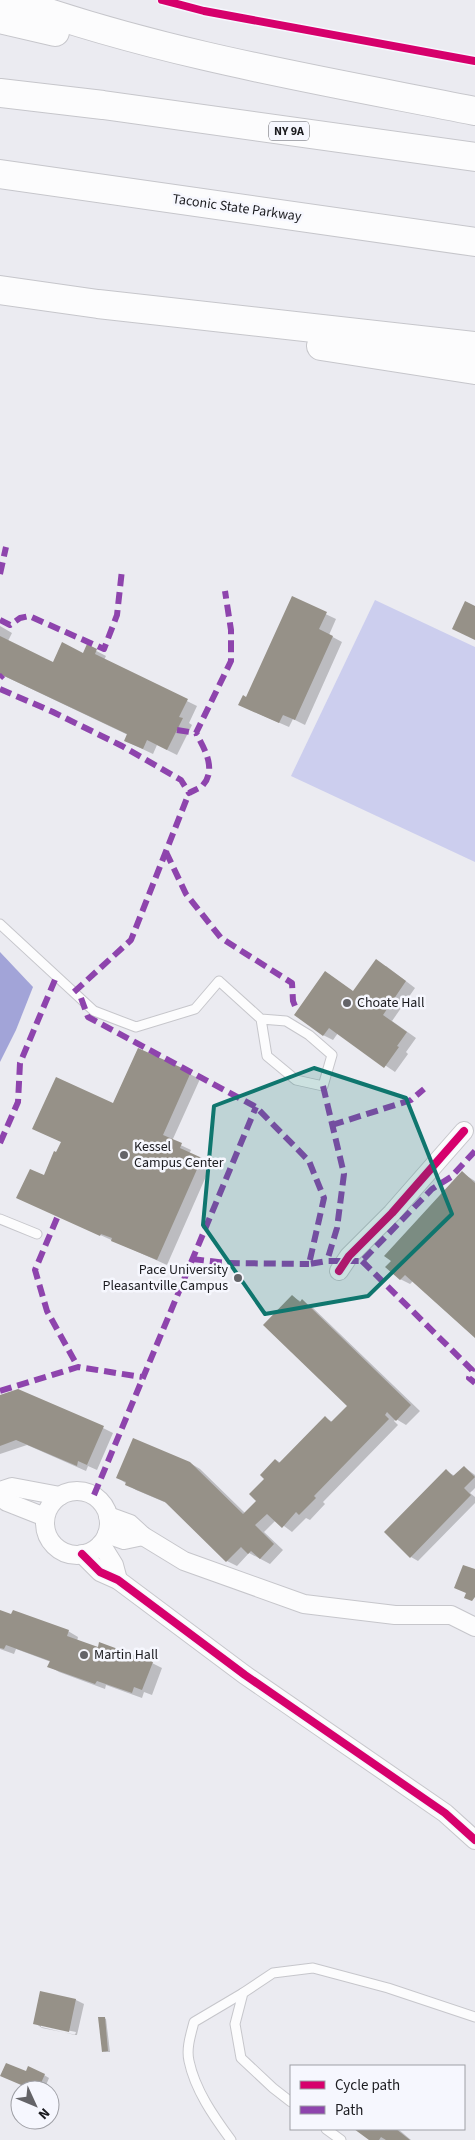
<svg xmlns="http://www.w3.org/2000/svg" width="475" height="2140" viewBox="0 0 475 2140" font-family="'Source Sans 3',sans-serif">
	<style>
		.green { fill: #ccceee }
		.water { fill: #a2a4d8 }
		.shadow { fill: #0003; fill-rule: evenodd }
		.building { fill: #969188 }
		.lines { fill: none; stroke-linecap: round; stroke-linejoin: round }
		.service-casing { stroke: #c6c6cb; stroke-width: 11 }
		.minor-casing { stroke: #c6c6cb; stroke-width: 20 }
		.primary-casing { stroke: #c6c6cb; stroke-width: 30 }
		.motorway-casing { stroke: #c6c6cb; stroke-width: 30 }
		.service { stroke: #fcfcfd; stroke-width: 9 }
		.minor { stroke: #fcfcfd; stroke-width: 18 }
		.primary { stroke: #fcfcfd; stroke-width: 28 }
		.motorway { stroke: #fcfcfd; stroke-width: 28 }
		.quiet { stroke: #8e44ad; stroke-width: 6; stroke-dasharray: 12 6; stroke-linecap: butt }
		.cycleway-casing { stroke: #f6f7fe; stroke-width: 11 }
		.cycleway { stroke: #d6006c; stroke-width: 8 }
		.marked { fill: #0f766e; fill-opacity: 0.2; stroke: #0f766e; stroke-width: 4; stroke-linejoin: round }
		.poi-dot { fill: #646468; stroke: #f6f7fe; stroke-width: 2 }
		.labels { text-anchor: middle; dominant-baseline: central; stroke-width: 5; stroke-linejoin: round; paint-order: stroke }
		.shield { fill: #f6f7fe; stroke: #5d5d62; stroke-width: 1 }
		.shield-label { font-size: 12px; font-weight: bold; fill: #1b1b1f }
		.street-label { font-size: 14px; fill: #1b1b1f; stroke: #f6f7fe }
		.poi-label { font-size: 14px; fill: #1b1b1f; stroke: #f6f7fe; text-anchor: start }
	</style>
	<rect width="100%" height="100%" fill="#ebebf1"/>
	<polygon class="green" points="375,600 475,647 475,862 291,776"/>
	<polygon class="water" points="0,952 33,987 16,1030 0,1062"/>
	<g class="shadow">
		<polygon points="292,598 336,619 329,635 342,642 305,725 293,719 289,727 250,710 247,698"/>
		<polygon points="0,626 12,633 8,641 53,664 83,655 87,646 106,656 104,660 197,706 189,723 192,725 177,755 157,745 153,754 136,746 126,741 128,735 0,674"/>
		<polygon points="386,966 415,988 392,1021 416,1038 406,1052 408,1054 395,1072 338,1033 333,1040 323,1035 354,992"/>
		<polygon points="139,1050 200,1079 172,1141 191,1150 189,1154 211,1165 167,1265 18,1198 44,1177 62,1142 34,1129 114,1104"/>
		<polygon points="462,1173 475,1181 475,1336 413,1281 410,1284 400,1279"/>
		<polygon points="292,1297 312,1307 420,1411 406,1425 396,1419 394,1421 398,1425 323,1502 325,1504 310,1520 306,1518 292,1532 276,1520 264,1532 283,1550 270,1564 249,1553 237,1566 227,1561 169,1504 136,1490 118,1478 190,1463 200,1469 245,1513 257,1501 266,1479 276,1460 281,1463 325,1418 333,1422 349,1406"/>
		<polygon points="0,1397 103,1428 113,1433 97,1470 88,1466 86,1471 27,1445 0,1454"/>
		<polygon points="464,1467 475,1475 475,1488 470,1493 475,1497 475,1503 418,1561 411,1557 446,1471 455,1476"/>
		<polygon points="0,1612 68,1631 78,1637 77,1641 98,1649 152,1663 162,1668 152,1695 144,1692 142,1698 106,1685 105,1689 59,1672 49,1666 51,1662 16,1649 14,1654 0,1649"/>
		<path d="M 41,1992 L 76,2000 L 84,2004 L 77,2035 L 42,2028 L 35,2023 ZM 41,2025 L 76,2032 L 75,2035 L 41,2027 Z"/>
		<polygon points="104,2018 106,2019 110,2052 105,2052 103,2051"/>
		<polygon points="26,2073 44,2075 49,2078 44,2090 34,2090"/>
		<polygon points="356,2129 398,2129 411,2140 371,2140"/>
	</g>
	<g class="building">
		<polygon points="292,596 327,612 319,629 333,636 295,720 283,715 279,723 238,705 243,695 246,697"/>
		<polygon points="465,601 475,606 475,640 452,629"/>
		<polygon points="0,636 53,662 62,642 83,653 87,644 97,649 95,654 188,699 179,717 183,718 167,750 147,740 143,749 124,741 127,734 0,674"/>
		<polygon points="376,959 406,981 383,1015 407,1032 397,1046 399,1047 384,1068 329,1028 323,1036 294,1015 325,971 353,991"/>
		<polygon points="138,1048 191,1072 163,1135 182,1143 180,1148 202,1158 157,1260 111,1241 112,1238 101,1234 100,1236 16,1198 30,1169 44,1175 54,1151 56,1152 61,1142 32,1129 56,1077 113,1103"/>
		<polygon points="462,1171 475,1183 475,1338 405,1275 400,1280 385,1267 391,1261 384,1256"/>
		<polygon points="292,1295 300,1302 302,1299 411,1405 396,1421 387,1412 385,1415 389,1419 314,1496 316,1498 299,1515 296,1512 282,1528 267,1514 255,1525 274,1544 260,1559 251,1551 248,1554 241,1547 226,1562 165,1502 125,1485 126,1482 116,1478 133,1438 190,1462 243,1514 256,1501 249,1494 264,1479 260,1475 275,1459 279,1463 325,1416 331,1422 347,1406 263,1325"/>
		<polygon points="18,1389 104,1426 87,1465 78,1461 77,1466 16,1440 0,1446 0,1395"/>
		<polygon points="464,1466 475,1477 464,1488 471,1495 410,1558 384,1532 446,1469 453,1476"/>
		<polygon points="463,1565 475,1569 475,1597 472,1601 464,1598 466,1593 454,1588"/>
		<polygon points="0,1610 11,1614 13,1610 69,1630 67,1636 98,1647 99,1642 153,1662 142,1690 134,1687 132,1693 97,1681 95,1684 47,1667 50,1661 6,1645 4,1649 0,1648"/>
		<polygon points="40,1991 76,1999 69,2032 33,2024"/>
		<polygon points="98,2017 105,2017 108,2051 102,2052"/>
		<polygon points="6,2063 26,2071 28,2066 45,2074 38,2090 33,2090 0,2076"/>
		<polygon points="354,2129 396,2129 410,2140 386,2140 381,2137 379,2140 369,2140"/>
	</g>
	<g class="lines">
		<g class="service-casing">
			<g id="service">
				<polyline points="0,924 94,1011 136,1027 195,1009 219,981 261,1019 267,1056 296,1080 323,1086 332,1055 309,1035 286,1021 261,1019"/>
				<polyline points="0,1219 37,1234"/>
				<polyline points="291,2102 273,2088 241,2058 235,2024 243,1993 273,1973 313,1968 388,1988 475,2017"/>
				<polyline points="326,2129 341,2140"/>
				<path d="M 231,2140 C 214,2117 195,2090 189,2061 C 186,2048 191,2034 194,2022 L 243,1993"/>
			</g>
		</g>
		<g class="minor-casing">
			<g id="minor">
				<polyline points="339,1271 349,1256 392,1213 464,1131"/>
				<polyline points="0,1491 12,1487 60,1496"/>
				<circle cx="77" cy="1523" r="32"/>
				<polyline points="0,1497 7,1502 45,1517"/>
				<polyline points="108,1516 130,1524 143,1536 184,1561 304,1604 395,1615 451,1615 475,1627"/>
				<polyline points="107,1534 124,1540 143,1536"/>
				<polyline points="101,1544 114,1565 118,1580"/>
				<polyline points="82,1554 100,1572 118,1580 245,1675 445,1813 475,1840"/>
			</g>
		</g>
		<g class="primary-casing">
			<g id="primary">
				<path d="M 11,0 C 161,54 319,80 475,111"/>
				<polyline points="0,19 55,32"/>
				<polyline points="0,93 103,105 475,157"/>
			</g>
		</g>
		<g class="motorway-casing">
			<g id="motorway">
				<polyline points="0,174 475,242"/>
				<polyline points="0,290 98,304 475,346"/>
				<polyline points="321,346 475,370"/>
			</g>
		</g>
		<use href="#service" class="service"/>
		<use href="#minor" class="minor"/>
		<use href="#primary" class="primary"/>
		<use href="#motorway" class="motorway"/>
		<g class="quiet">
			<polyline points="0,574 6,547"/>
			<polyline points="0,620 10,625 20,618 29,616 104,649 117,615 122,570"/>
			<polyline points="0,678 3,675"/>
			<path d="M 0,689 L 53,712 L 122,746 L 181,780 L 189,793 C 194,790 201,788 203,785 C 217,769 204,748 196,733"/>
			<polyline points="177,730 196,733 231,661 231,630 225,591"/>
			<polyline points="166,852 186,894 221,938 292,983 293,1001 297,1011"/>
			<polyline points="74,992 131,940 189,793"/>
			<polyline points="81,998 88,1017 256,1107 309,1161 324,1198 309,1264 327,1261 362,1261 432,1189 451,1177 475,1151"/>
			<polyline points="323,1086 344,1174 337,1228 327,1261"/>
			<polyline points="332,1125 411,1100 424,1089"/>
			<polyline points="0,1143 18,1102 20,1063 57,975"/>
			<polyline points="57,1218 35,1270 47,1311 78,1367"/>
			<polyline points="192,1259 227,1263 309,1264"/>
			<polyline points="362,1261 472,1370 469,1378 475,1383"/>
			<polyline points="0,1391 78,1367 142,1377"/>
			<polyline points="94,1495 256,1107"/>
		</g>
		<g class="cycleway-casing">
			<g id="cycleway">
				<polyline points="162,0 204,11 475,61"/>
				<polyline points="339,1271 349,1256 392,1213 464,1131"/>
				<polyline points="82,1554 100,1572 118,1580 245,1675 445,1813 475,1840"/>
			</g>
		</g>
		<use href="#cycleway" class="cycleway"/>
	</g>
	<path class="marked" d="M 314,1068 L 406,1098 L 452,1214 L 368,1296 L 265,1314 L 203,1225 L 214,1106 Z"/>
	<g class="poi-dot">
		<circle cx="347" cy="1003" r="5"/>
		<circle cx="124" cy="1155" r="5"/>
		<circle cx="238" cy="1278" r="5"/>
		<circle cx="84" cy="1655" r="5"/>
	</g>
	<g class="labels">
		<rect class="shield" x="269" y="121.5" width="40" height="19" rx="4"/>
		<g class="shield-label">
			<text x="289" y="131">NY 9A</text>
		</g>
		<g class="street-label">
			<text transform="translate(237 208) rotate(8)">Taconic State Parkway</text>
		</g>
		<g class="poi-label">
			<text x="357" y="1003">Choate Hall</text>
			<text x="134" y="1147">Kessel<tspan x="134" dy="16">Campus Center</tspan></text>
			<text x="228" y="1270" text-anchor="end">Pace University<tspan x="228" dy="16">Pleasantville Campus</tspan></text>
			<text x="94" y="1655">Martin Hall</text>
		</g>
	</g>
	<rect x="290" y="2065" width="175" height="65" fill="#f6f7fe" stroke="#9e9fa5"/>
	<rect x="300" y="2081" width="25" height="8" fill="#d6006c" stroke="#9e9fa5"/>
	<text x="335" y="2090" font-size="15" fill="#1b1b1f">Cycle path</text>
	<rect x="300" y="2106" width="25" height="8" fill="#8e44ad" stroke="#9e9fa5"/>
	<text x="335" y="2115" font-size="15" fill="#1b1b1f">Path</text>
	<g transform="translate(35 2105) rotate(134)"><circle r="24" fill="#f6f7fe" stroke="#9e9fa5"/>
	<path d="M0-4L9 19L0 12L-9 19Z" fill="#646468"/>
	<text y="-8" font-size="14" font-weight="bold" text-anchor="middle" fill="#1b1b1f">N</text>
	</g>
</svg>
